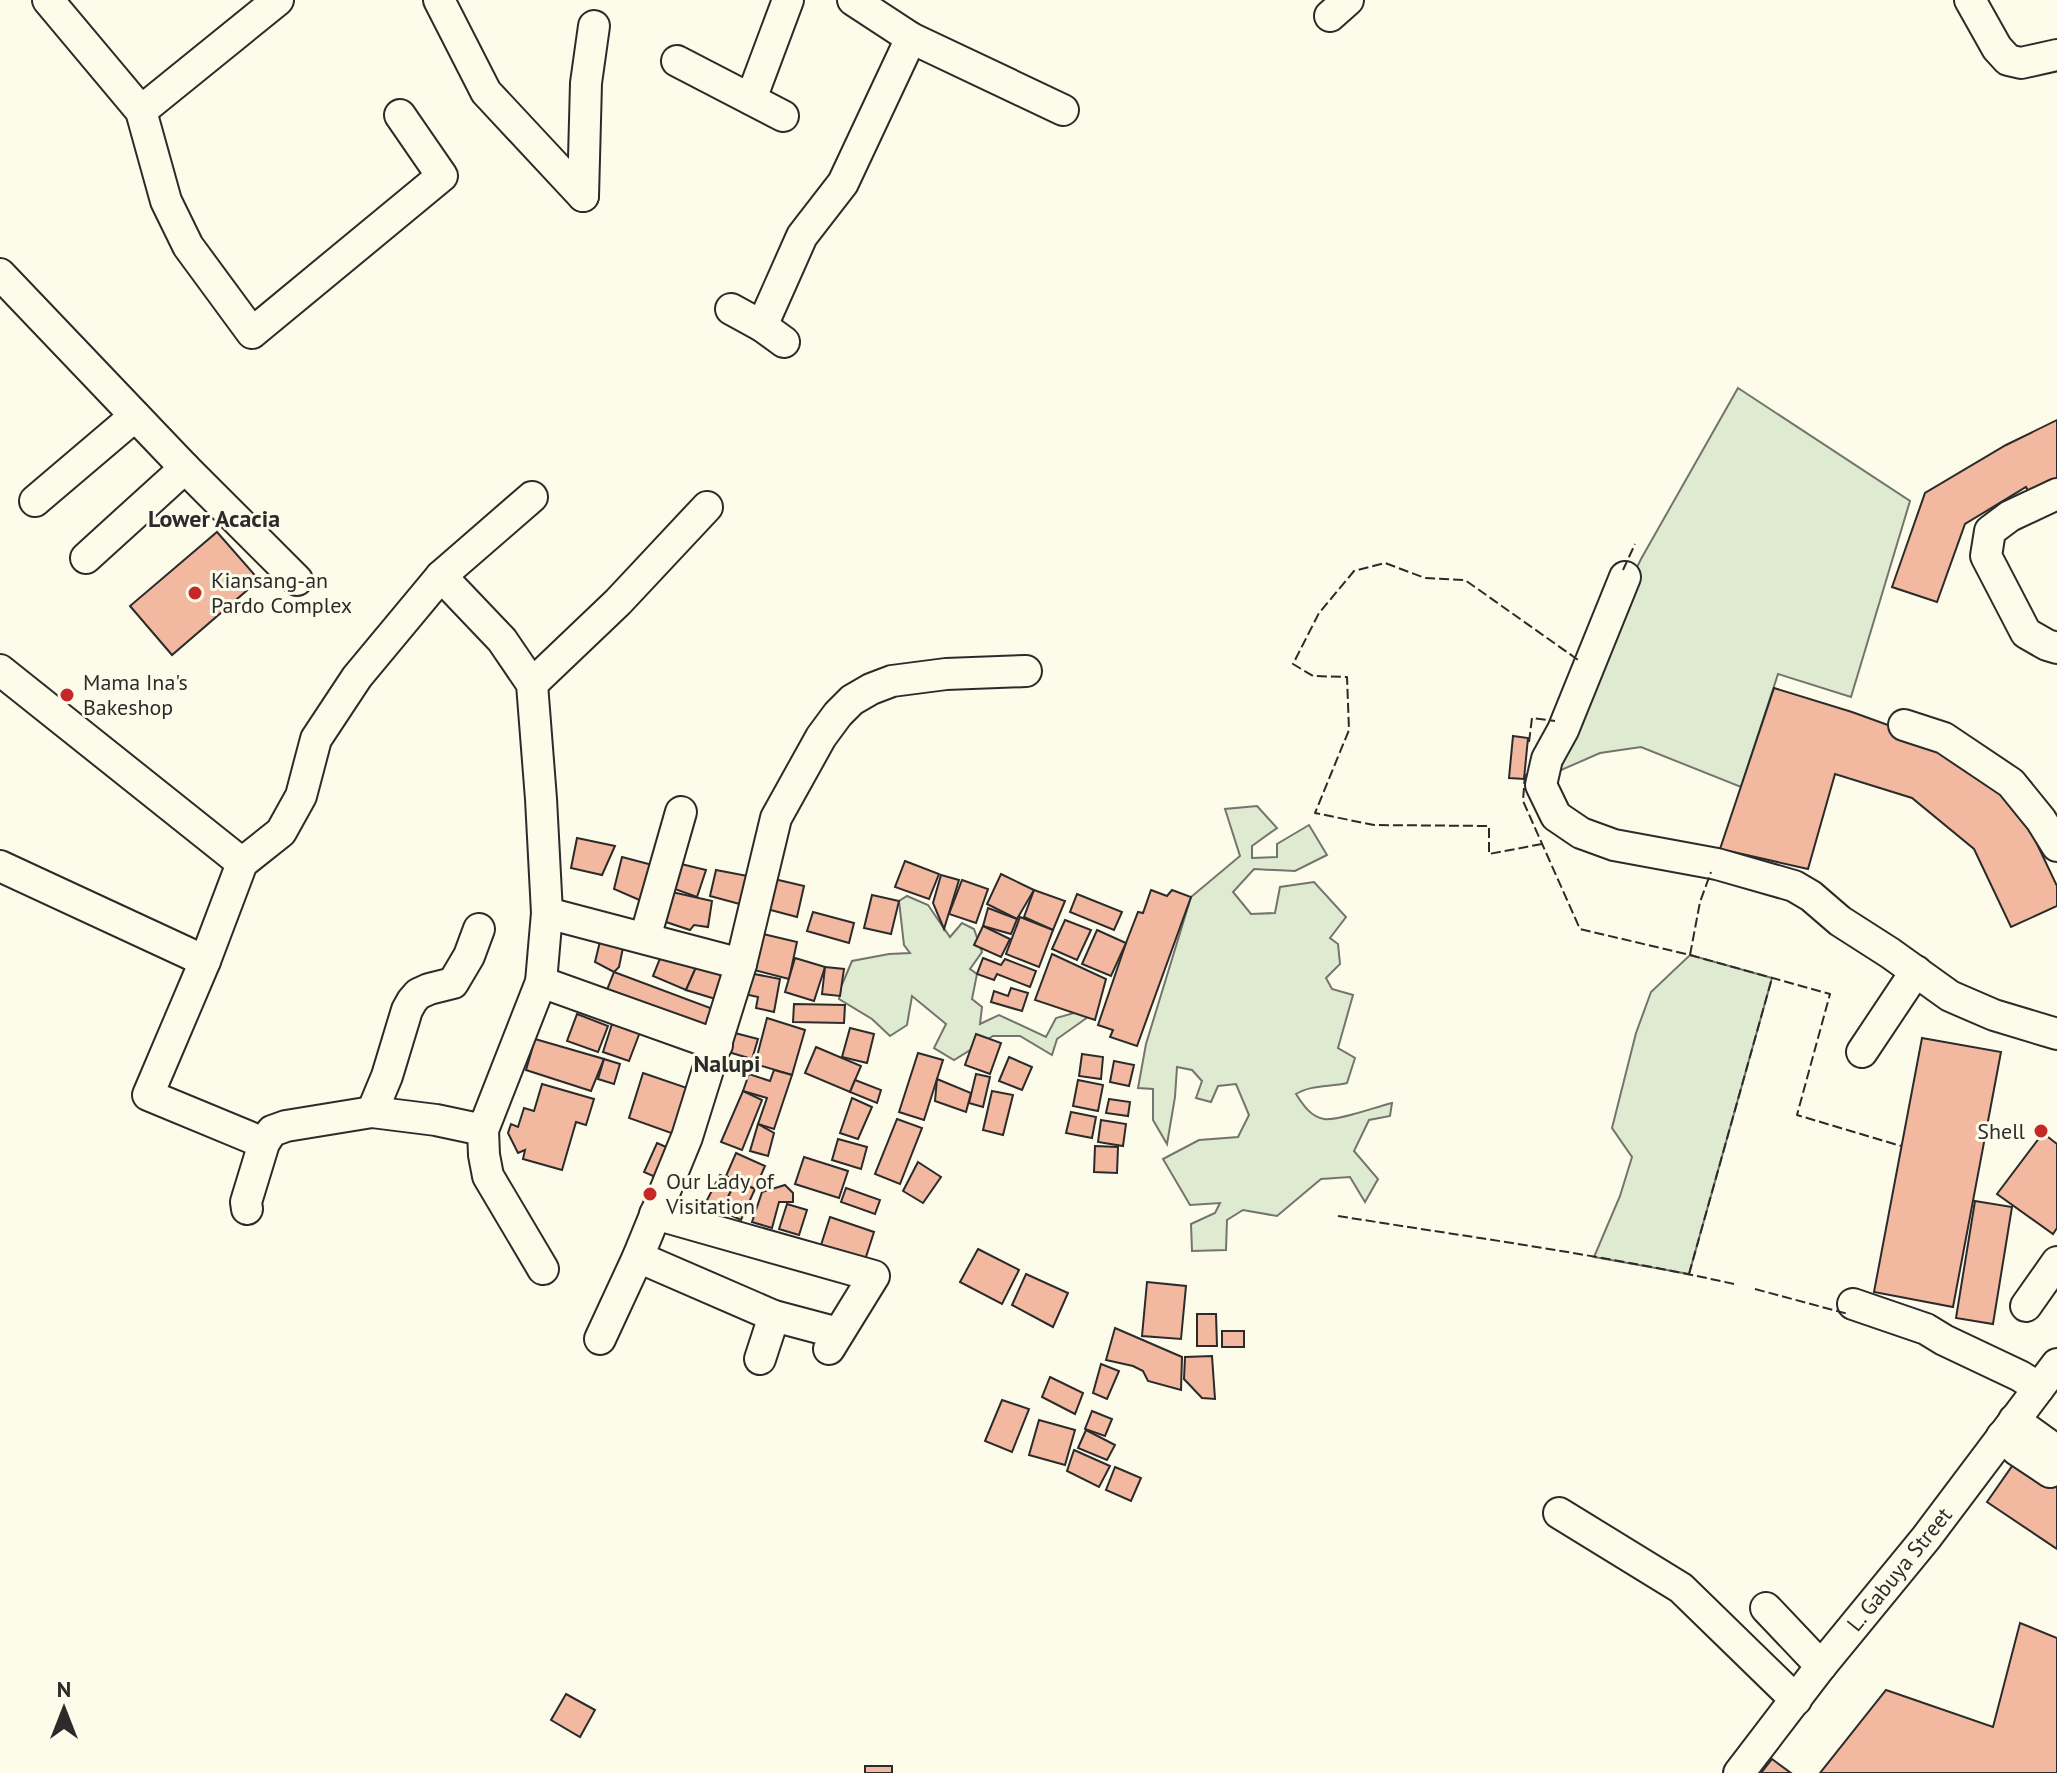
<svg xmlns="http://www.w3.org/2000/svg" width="2057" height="1773" viewBox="0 0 2057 1773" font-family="'PT Sans',sans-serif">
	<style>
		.green { fill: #deebd1; stroke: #74746e; stroke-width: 2 }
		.building { fill: #f2b8a0; stroke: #2b2b2b; stroke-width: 2 }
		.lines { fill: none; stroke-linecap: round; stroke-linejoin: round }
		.minor-casing { stroke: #2b2b2b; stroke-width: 34 }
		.minor { stroke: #fdfbea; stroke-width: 30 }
		.fence { stroke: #2b2b2b; stroke-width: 2; stroke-dasharray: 10 4; stroke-linecap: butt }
		.poi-dot { fill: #c62828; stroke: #fdfbea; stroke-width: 3 }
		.labels { text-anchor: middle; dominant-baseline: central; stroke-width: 6; stroke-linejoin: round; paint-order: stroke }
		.poi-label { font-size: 22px; fill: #2b2b2b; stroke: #fdfbea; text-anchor: start }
		.street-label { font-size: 22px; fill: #2b2b2b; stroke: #fdfbea }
		.neighbourhood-label { font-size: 24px; font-weight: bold; fill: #2b2b2b; stroke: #fdfbea }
	</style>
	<rect width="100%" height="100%" fill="#fdfbea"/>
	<g class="green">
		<polygon points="1738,388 1910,501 1851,697 1778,674 1741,787 1641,747 1600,753 1559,771 1615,613 1641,559"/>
		<path d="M 1257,806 L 1277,828 L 1252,846 L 1252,858 L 1277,857 L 1277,844 L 1309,825 L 1327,855 L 1295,871 L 1254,869 L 1233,892 L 1251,914 L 1275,913 L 1280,887 L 1314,882 L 1346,917 L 1330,938 L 1338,944 L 1340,964 L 1326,978 L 1332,989 L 1353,995 L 1338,1048 L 1355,1058 L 1347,1083 C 1330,1087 1310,1085 1296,1094 C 1303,1105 1311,1117 1324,1119 C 1339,1121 1375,1107 1392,1103 L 1390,1116 L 1369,1120 L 1354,1151 L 1378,1179 L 1365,1202 L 1350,1177 L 1321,1179 L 1277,1216 L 1243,1210 L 1227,1220 L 1226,1250 L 1192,1251 L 1191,1224 L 1215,1213 L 1220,1203 L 1190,1205 L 1163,1159 L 1199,1140 L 1238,1137 L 1249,1115 L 1236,1084 L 1218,1086 L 1211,1102 L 1196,1098 L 1202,1081 L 1192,1070 L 1177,1067 L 1175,1097 L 1167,1144 L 1153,1120 L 1153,1089 L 1138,1088 L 1146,1044 L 1191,897 L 1240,856 L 1225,809 Z"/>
		<polygon points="907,896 928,905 950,937 962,923 974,929 982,952 970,969 977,974 972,999 982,1007 980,1024 999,1015 1046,1037 1056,1018 1081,1011 1088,1017 1057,1039 1052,1055 1020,1036 993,1036 954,1060 934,1048 946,1024 912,996 907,1025 890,1036 872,1019 839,999 841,987 852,961 889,954 910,953 904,945 899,901"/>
		<polygon points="1690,955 1772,978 1689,1274 1594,1257 1620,1196 1632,1157 1612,1128 1636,1033 1651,992"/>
	</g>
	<g class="building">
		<polygon points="2057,420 2057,484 2031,497 2026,487 1965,524 1937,602 1892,587 1925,493 2006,445"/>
		<polygon points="217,532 259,580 172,655 130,606"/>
		<polygon points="1774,688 1852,712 1932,741 2019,806 2057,886 2057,906 2011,927 1974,849 1912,798 1835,774 1808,869 1720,849"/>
		<polygon points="1513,736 1528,738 1524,779 1509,778"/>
		<polygon points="577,838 615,846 602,875 571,868"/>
		<polygon points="622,857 660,867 651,905 614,889"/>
		<polygon points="905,861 939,874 929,899 895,887"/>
		<polygon points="681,864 706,870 697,897 672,888"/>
		<polygon points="716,870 753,877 747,906 710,896"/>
		<polygon points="1001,874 1034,890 1017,919 987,904"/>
		<polygon points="941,875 959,880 944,929 933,903"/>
		<polygon points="770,878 804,886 797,917 763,908"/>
		<polygon points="962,880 988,889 976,923 949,914"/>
		<polygon points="1034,890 1065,901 1053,930 1024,917"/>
		<polygon points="1151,890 1167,896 1172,890 1191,897 1137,1046 1110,1037 1113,1030 1098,1025 1126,943 1138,912 1143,913"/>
		<polygon points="672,892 712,901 708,927 694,925 690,930 666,922"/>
		<polygon points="1077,894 1122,912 1114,930 1070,912"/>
		<polygon points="872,895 899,901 891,934 864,928"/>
		<polygon points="988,908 1017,919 1011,934 983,926"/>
		<polygon points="813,912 854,923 849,943 807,931"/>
		<polygon points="1020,917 1053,930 1039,967 1006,954"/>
		<polygon points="1065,920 1091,930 1077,960 1052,949"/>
		<polygon points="983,926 1010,939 1001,957 974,945"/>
		<polygon points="1097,930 1126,943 1111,976 1082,964"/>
		<polygon points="602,933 625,938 619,967 614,972 595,962"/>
		<polygon points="763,934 797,942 789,979 754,970"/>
		<polygon points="663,951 697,965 686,990 653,976"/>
		<polygon points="1052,954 1106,979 1095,1020 1035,1000"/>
		<polygon points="795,958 825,967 814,1001 785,992"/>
		<polygon points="983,958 1001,965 1005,959 1036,971 1030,987 997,974 994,980 977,974"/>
		<polygon points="697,965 730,975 722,1001 686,990"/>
		<polygon points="825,967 844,969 840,996 822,994"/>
		<polygon points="614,972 713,1009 703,1036 663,1011 607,990"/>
		<polygon points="744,972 780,979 774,1012 756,1008 758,997 740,993"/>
		<polygon points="1011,988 1028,993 1022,1011 991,1002 994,991 1008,996"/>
		<polygon points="794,1004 845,1005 844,1023 793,1022"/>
		<polygon points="577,1014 608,1026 598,1052 567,1041"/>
		<polygon points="767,1018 805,1030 792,1075 755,1064"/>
		<polygon points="612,1024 640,1032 629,1061 603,1052"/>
		<polygon points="850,1028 874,1034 867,1063 842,1057"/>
		<polygon points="731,1032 758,1039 752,1059 725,1051"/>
		<polygon points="976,1034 1001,1043 990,1074 965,1065"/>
		<polygon points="1922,1038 2001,1052 1953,1307 1874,1292"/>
		<polygon points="535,1039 604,1059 591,1091 526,1070"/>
		<polygon points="816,1047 861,1066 850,1092 805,1073"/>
		<polygon points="918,1053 943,1060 924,1120 899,1112"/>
		<polygon points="1082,1054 1103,1057 1101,1079 1079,1076"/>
		<polygon points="1009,1057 1032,1067 1022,1090 999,1081"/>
		<polygon points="604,1059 620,1064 614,1084 598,1079"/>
		<polygon points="1114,1061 1134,1065 1129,1086 1110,1082"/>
		<polygon points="774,1070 792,1075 774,1129 758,1124 767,1098 743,1091 749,1074 770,1081"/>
		<polygon points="643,1073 690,1089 674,1134 629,1118"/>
		<polygon points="976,1074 990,1077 983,1107 969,1103"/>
		<polygon points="937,1079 971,1093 966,1112 935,1101"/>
		<polygon points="855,1080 881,1090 877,1103 850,1092"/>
		<polygon points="1078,1080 1103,1085 1098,1111 1073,1106"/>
		<polygon points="542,1084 594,1099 586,1125 576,1122 562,1170 523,1159 525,1150 518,1153 508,1133 511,1124 518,1127 524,1108 534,1111"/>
		<polygon points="743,1091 762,1100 742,1150 721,1142"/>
		<polygon points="992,1091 1013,1095 1003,1135 983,1130"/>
		<polygon points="852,1098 872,1107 858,1139 840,1133"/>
		<polygon points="1109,1099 1130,1102 1128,1116 1106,1113"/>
		<polygon points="1071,1112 1096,1117 1092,1138 1066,1133"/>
		<polygon points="897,1119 922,1128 900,1184 875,1174"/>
		<polygon points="1101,1120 1126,1124 1123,1146 1098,1142"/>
		<polygon points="758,1124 774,1133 768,1156 750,1151"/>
		<polygon points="2043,1133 2057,1144 2057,1228 2053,1234 1997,1194"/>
		<polygon points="838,1139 867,1147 861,1169 832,1160"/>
		<polygon points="657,1143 675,1151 662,1180 644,1172"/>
		<polygon points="1095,1146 1118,1147 1117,1173 1094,1172"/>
		<polygon points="736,1153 765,1166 755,1189 726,1176"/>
		<polygon points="804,1157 848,1171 839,1198 795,1184"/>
		<polygon points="918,1162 941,1177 923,1203 903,1191"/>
		<polygon points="720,1175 736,1181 721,1211 705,1204"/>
		<polygon points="736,1181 755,1189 741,1220 721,1211"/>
		<polygon points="785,1185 793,1193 793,1202 779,1202 772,1228 752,1222 762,1192"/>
		<polygon points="846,1188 880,1200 875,1214 841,1202"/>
		<polygon points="1975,1201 2012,1207 1993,1324 1956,1318"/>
		<polygon points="787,1204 807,1210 799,1235 779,1229"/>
		<polygon points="830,1217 874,1232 865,1260 821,1245"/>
		<polygon points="978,1249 1019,1270 1002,1304 960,1282"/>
		<polygon points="1026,1274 1068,1293 1053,1327 1012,1305"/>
		<polygon points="1147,1282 1186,1286 1181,1339 1142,1336"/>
		<polygon points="1197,1314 1216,1314 1217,1346 1197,1346"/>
		<polygon points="1115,1328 1182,1357 1181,1390 1148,1381 1143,1371 1133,1366 1106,1360"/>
		<rect x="1222" y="1331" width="22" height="16"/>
		<polygon points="1212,1356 1215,1399 1202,1398 1184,1379 1185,1357"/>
		<polygon points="1101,1364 1119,1371 1107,1399 1093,1393"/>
		<polygon points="1050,1377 1083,1393 1075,1414 1042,1397"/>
		<polygon points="1002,1400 1029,1409 1012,1452 985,1441"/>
		<polygon points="1092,1411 1112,1419 1105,1436 1085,1429"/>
		<polygon points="1039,1420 1075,1430 1065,1465 1029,1455"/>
		<polygon points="1086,1430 1115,1445 1107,1460 1078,1448"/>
		<polygon points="1074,1450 1110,1466 1099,1487 1067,1471"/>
		<polygon points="2017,1459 2057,1487 2057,1549 1987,1502"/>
		<polygon points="1115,1467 1141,1478 1131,1501 1106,1490"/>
		<polygon points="2020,1623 2057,1638 2057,1773 1820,1773 1886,1690 1993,1727"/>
		<polygon points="566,1694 595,1710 580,1737 551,1720"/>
		<polygon points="1772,1759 1791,1773 1761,1773"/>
		<rect x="865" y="1766" width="27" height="7"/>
	</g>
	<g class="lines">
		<g class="minor-casing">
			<g id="minor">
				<polyline points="48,0 141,111 166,201 188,246 252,333 442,176 400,115"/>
				<polyline points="439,0 486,92 583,196"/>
				<polyline points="853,0 911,38 1063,110"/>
				<polyline points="1970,0 1997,48 2008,60 2021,63 2057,55"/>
				<polyline points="1330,16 1348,0"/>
				<polyline points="677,61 783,116"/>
				<polyline points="751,99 788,0"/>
				<polyline points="141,111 278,0"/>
				<polyline points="583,196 586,83 594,26"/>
				<polyline points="0,274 185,468 297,580"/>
				<polyline points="731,309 762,326 784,342"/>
				<polyline points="762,326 802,236 843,183 911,38"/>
				<polyline points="2057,494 2010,516 1990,531 1986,556 2026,633 2047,645 2057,648"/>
				<polyline points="35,501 135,416"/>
				<polyline points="86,558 185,468"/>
				<polyline points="441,576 502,640 532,684 541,799 547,913 541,982 483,1130 484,1155 488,1176 543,1269"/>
				<polyline points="1625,577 1563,730 1547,759 1541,785 1556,816 1581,833 1614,845 1717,864 1794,886 1811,896 1840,921 1890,953 1950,996 1994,1015 2057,1034"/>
				<polyline points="0,670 242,863"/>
				<polyline points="532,684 618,602 707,507"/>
				<polyline points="1904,725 1944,738 2011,783 2041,820 2057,846"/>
				<polyline points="0,866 205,961"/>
				<polyline points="547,913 741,964"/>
				<polyline points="645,938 681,812"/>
				<polyline points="541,982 717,1045"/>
				<polyline points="1862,1052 1916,971"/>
				<polyline points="372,1112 387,1076 407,1010 412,1001 418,994 429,989 453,983 469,956 479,929"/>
				<polyline points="264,1143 148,1095 205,961 242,863 281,832 301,796 316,739 357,677 441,576 532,497"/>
				<polyline points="247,1209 246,1202 264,1143 272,1131 286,1126 372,1112 436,1120 483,1130"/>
				<polyline points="655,1214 874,1276 829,1349"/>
				<polyline points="638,1257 774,1316 838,1333"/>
				<polyline points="1853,1304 1926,1329 1944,1340 2020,1376 2039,1388"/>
				<polyline points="2026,1306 2057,1262"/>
				<polyline points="600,1339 638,1257 687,1137 741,964 776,818 821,737 838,714 852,700 871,689 892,681 946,674 1026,671"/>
				<polyline points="760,1359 774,1316"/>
				<polyline points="2014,1420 2057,1451"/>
				<polyline points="2002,1436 2017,1450 2050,1472"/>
				<polyline points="1559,1513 1681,1588 1796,1700"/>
				<polyline points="1766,1608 1821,1666"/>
				<polyline points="1739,1773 1821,1666 1926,1538 2057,1364"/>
			</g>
		</g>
		<use href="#minor" class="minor"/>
		<g class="fence">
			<polyline points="1623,570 1635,544"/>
			<polyline points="1529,742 1532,718 1555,721"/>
			<polyline points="1525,774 1523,801 1580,929 1690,955 1830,994 1797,1115 1901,1146"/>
			<polyline points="1542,844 1489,854 1489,826 1374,825 1315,813 1349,730 1347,677 1313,676 1293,664 1319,613 1354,571 1385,563 1425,578 1465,580 1581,662"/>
			<polyline points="1690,955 1700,902 1711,872"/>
			<path d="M 1338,1216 C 1470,1237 1604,1255 1734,1284"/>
			<polyline points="1689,1274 1772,978"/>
			<polyline points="1755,1289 1848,1314"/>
		</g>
	</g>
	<g class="poi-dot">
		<circle cx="195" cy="593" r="8"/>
		<circle cx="67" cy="695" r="8"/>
		<circle cx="2041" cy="1131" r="8"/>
		<circle cx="650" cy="1194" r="8"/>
	</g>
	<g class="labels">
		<g class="poi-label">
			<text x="211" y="580">Kiansang-an<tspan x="211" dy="25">Pardo Complex</tspan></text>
			<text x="83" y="682">Mama Ina's<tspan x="83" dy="25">Bakeshop</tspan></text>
			<text x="2025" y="1131" text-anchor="end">Shell</text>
			<text x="666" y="1181">Our Lady of<tspan x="666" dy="25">Visitation</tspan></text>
		</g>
		<g class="street-label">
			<text transform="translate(1899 1569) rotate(-51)">L. Gabuya Street</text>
		</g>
		<g class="neighbourhood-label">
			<text x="214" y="518">Lower Acacia</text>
			<text x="727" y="1063">Nalupi</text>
		</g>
	</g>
	<g transform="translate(64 1709)" stroke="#fdfbea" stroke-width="6" paint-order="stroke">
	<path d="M0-6L14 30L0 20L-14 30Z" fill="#2b2b2b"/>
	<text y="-12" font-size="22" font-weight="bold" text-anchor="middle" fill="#2b2b2b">N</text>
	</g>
</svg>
